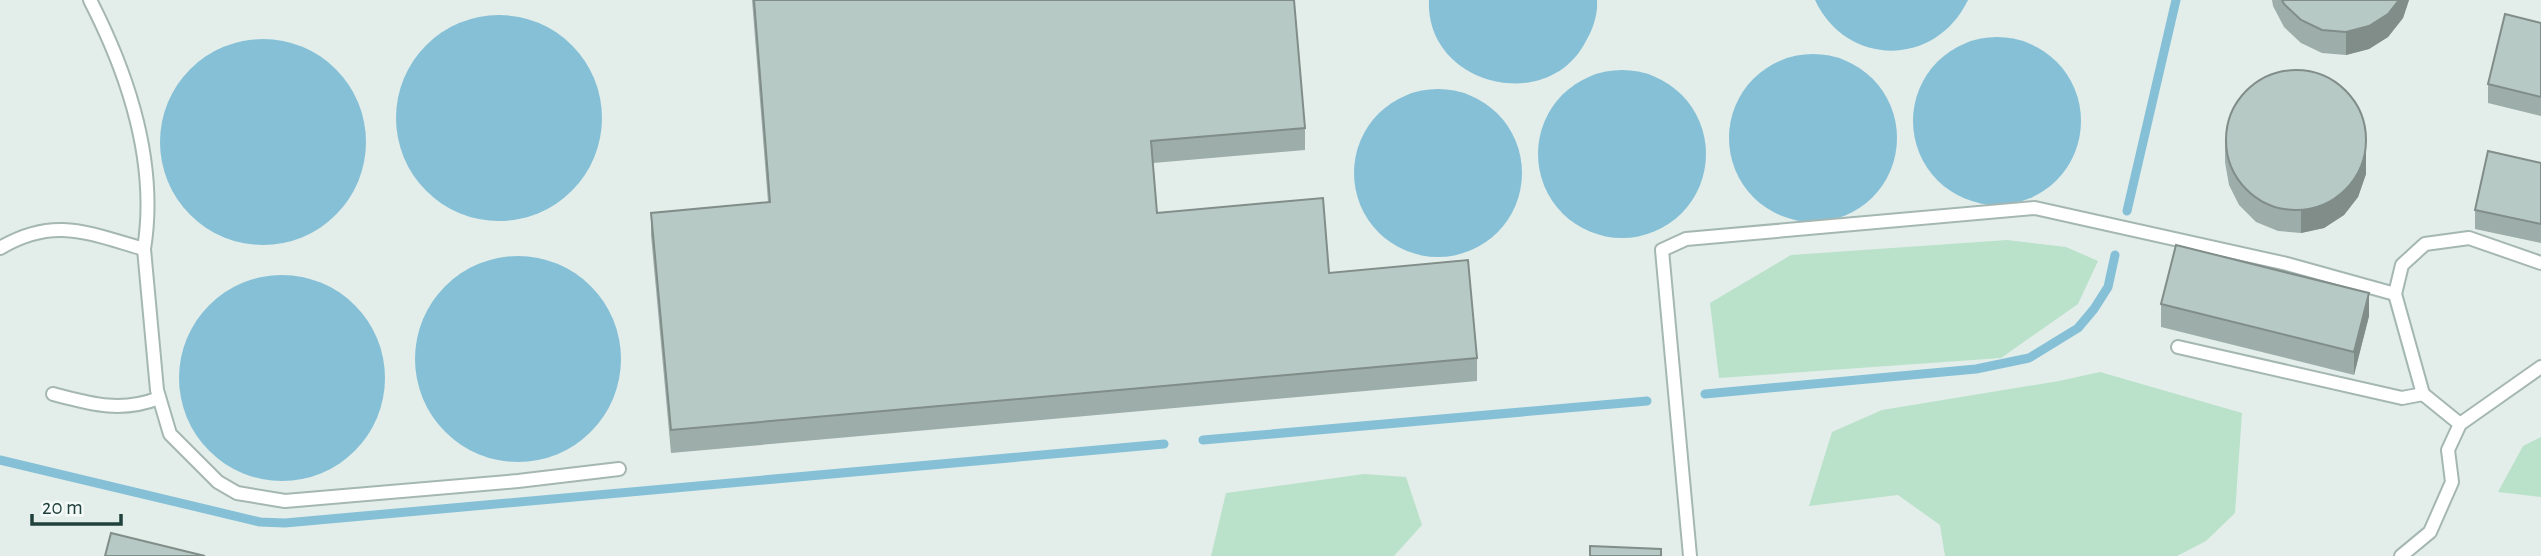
<svg xmlns="http://www.w3.org/2000/svg" width="2541" height="556" viewBox="0 0 2541 556" font-family="'Alegreya Sans',sans-serif">
	<style>
		.green { fill: #bae1ca }
		.water { fill: #86c0d7 }
		.lines { fill: none; stroke-linecap: round; stroke-linejoin: round }
		.stream { stroke: #86c0d7; stroke-width: 9 }
		.service-casing { stroke: #a5b7b3; stroke-width: 16 }
		.service { stroke: #fff; stroke-width: 12 }
		.wall { fill: #9dada9 }
		.shaded-wall { fill: #808d89 }
		.building { fill: #b7c9c4; stroke: #808d89; stroke-width: 2 }
	</style>
	<rect width="100%" height="100%" fill="#e3eeea"/>
	<g class="green">
		<polygon points="2007,240 2066,247 2098,261 2078,304 2001,358 1719,378 1710,303 1791,255"/>
		<polygon points="2100,372 2242,413 2235,513 2206,541 2177,556 1945,556 1940,525 1898,495 1809,506 1832,432 1882,410 2059,381"/>
		<polygon points="2541,437 2541,497 2498,492 2523,446"/>
		<polygon points="1364,474 1406,477 1422,525 1394,556 1211,556 1226,493"/>
	</g>
	<g class="water">
		<path d="M 1429,0 L 1597,0 C 1598,15 1593,29 1586,41 C 1548,116 1425,85 1429,0 Z"/>
		<path d="M 1815,0 L 1968,0 C 1936,67 1847,68 1815,0 Z"/>
		<circle cx="499" cy="118" r="103"/>
		<circle cx="1997" cy="121" r="84"/>
		<circle cx="263" cy="142" r="103"/>
		<circle cx="1813" cy="138" r="84"/>
		<circle cx="1622" cy="154" r="84"/>
		<circle cx="1438" cy="173" r="84"/>
		<circle cx="518" cy="359" r="103"/>
		<circle cx="282" cy="378" r="103"/>
	</g>
	<g class="lines">
		<g class="stream">
			<polyline points="2127,211 2176,0"/>
			<polyline points="1705,394 1976,369 2029,358 2078,328 2094,309 2108,287 2115,255"/>
			<polyline points="1203,440 1647,401"/>
			<polyline points="0,460 260,522 285,523 1164,444"/>
		</g>
		<g class="service-casing">
			<g id="service">
				<path d="M 0,248 C 54,216 88,233 144,249 C 158,163 129,76 90,0"/>
				<polyline points="144,249 157,390 170,434 218,482 237,493 285,501 518,481 619,469"/>
				<polyline points="2178,347 2402,398 2423,394 2460,424"/>
				<path d="M 53,394 C 91,404 121,413 159,398"/>
				<polyline points="2423,394 2395,294 2402,265 2425,244 2469,238 2541,263"/>
				<polyline points="1690,556 1662,250 1686,239 2035,208 2287,264 2395,294"/>
				<polyline points="2401,556 2430,532 2452,482 2448,450 2460,424 2541,367"/>
			</g>
		</g>
		<use href="#service" class="service"/>
	</g>
	<g class="wall">
		<polygon points="752,0 1294,0 1305,128 1305,150 1153,163 1157,213 1329,273 1477,358 1477,381 671,453 651,235 651,213 768,202"/>
		<polygon points="2272,0 2409,0 2403,18 2388,37 2369,49 2346,55 2322,53 2301,43 2284,27 2273,6"/>
		<polygon points="2541,23 2541,116 2488,103 2488,84"/>
		<polygon points="2366,128 2366,174 2358,197 2344,215 2324,228 2301,233 2278,231 2256,222 2239,205 2229,185 2225,162 2225,139"/>
		<polygon points="2541,163 2541,243 2475,229 2475,210"/>
		<polygon points="2161,304 2369,316 2354,375 2161,327"/>
	</g>
	<g class="shaded-wall">
		<polygon points="2399,0 2409,0 2403,18 2388,37 2369,49 2346,55 2346,32"/>
		<polygon points="2366,151 2366,174 2358,197 2344,215 2324,228 2301,233 2301,211"/>
		<polygon points="2369,293 2369,316 2354,375 2354,352"/>
	</g>
	<g class="building">
		<polygon points="754,0 1294,0 1305,128 1151,141 1157,213 1323,198 1329,273 1468,260 1477,358 671,430 651,213 770,202"/>
		<polygon points="2282,0 2399,0 2388,14 2369,26 2346,32 2322,30 2301,20 2284,4"/>
		<polygon points="2505,14 2541,23 2541,97 2488,84"/>
		<circle cx="2296" cy="140" r="70"/>
		<polygon points="2488,151 2541,163 2541,224 2475,210"/>
		<polygon points="2176,245 2369,293 2354,352 2161,304"/>
		<polygon points="111,533 205,556 105,556"/>
		<polygon points="1590,546 1661,549 1661,556 1590,556"/>
	</g>
	<path d="M32 514v10h89v-10" fill="none" stroke="#20413d" stroke-width="3.5"/>
	<text x="42" y="514" font-size="21" fill="#20413d" stroke="#f4faf8" stroke-width="5" paint-order="stroke">20 m</text>
</svg>
